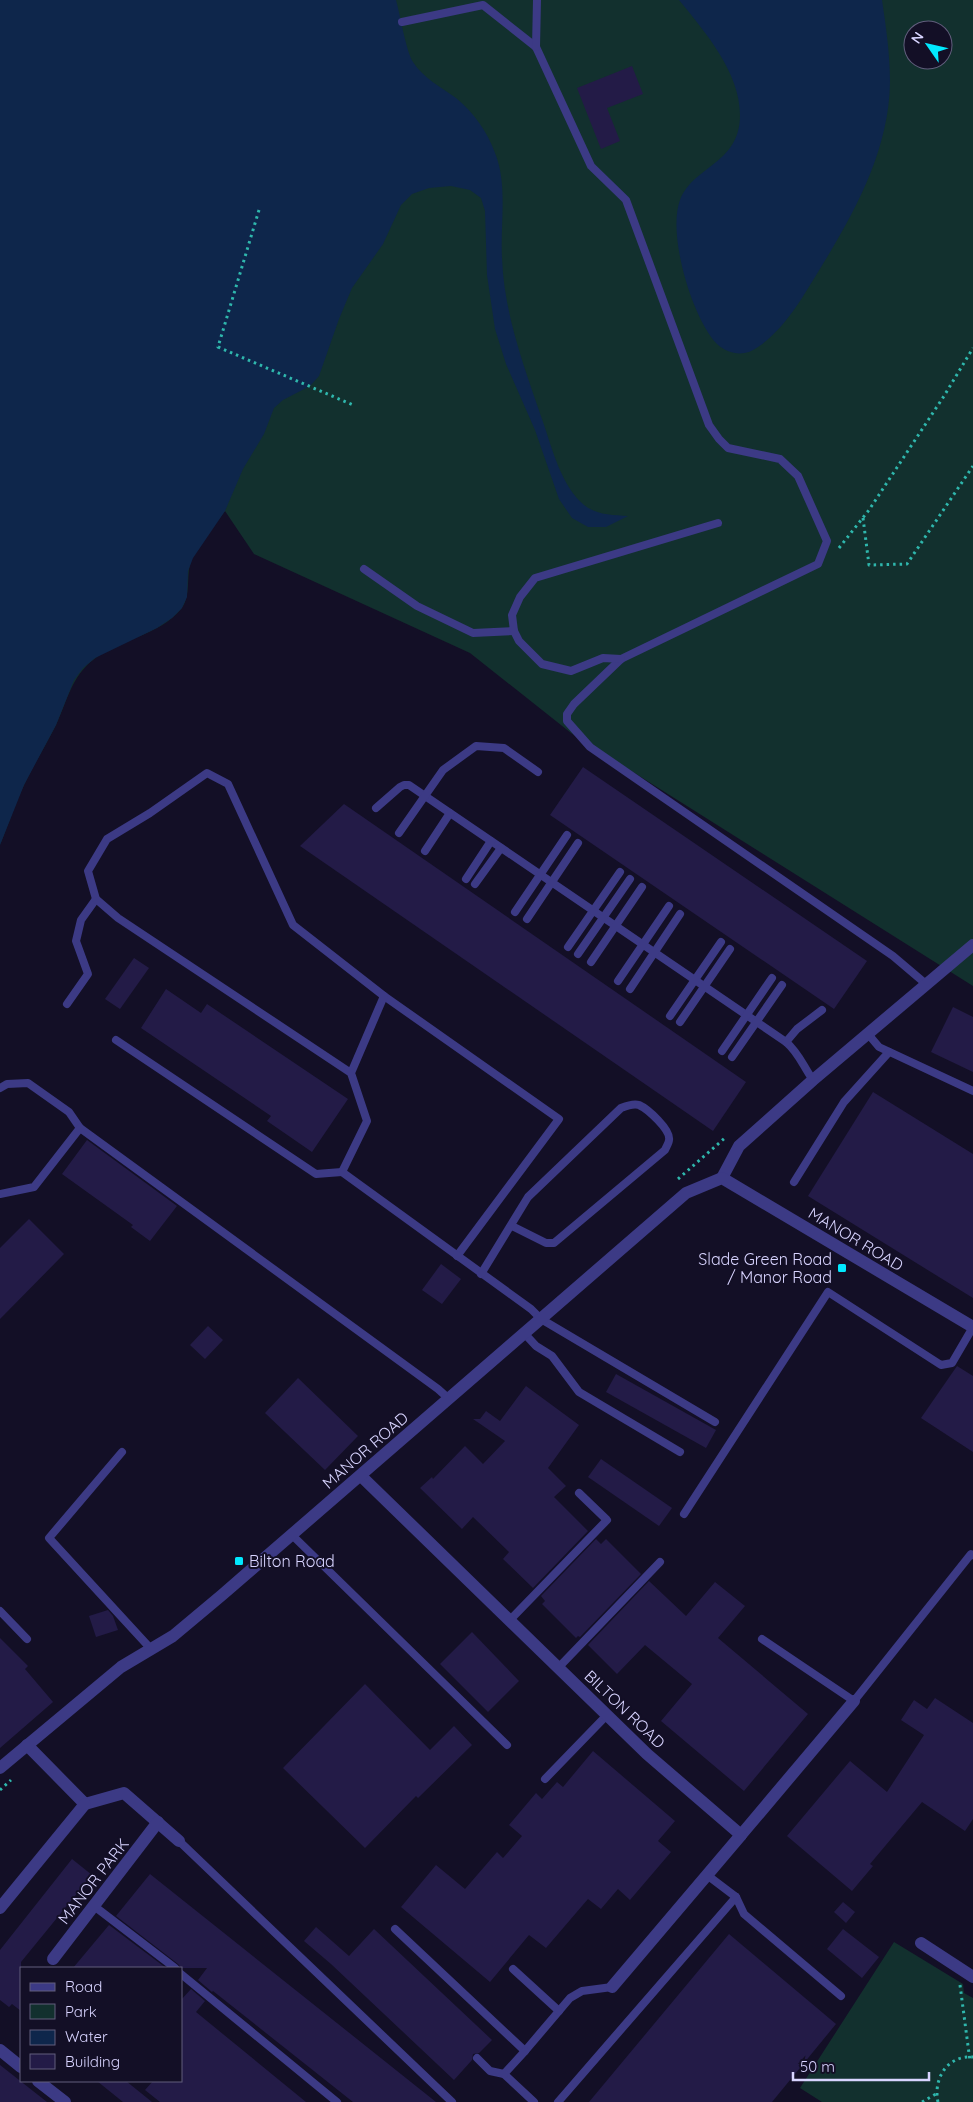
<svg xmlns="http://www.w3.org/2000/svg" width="973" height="2102" viewBox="0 0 973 2102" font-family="Quicksand,sans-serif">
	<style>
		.green { fill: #12302e; fill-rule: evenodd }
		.water { fill: #0e264b }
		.building { fill: #231b47 }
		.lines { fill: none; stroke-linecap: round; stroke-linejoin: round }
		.path { stroke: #2fb7ad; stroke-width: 3; stroke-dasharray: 2.5 4; stroke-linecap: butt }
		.service { stroke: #3c3a85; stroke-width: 8 }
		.minor { stroke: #3c3a85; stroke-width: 12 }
		.tertiary { stroke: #3c3a85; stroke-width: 12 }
		.poi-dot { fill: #01e8fe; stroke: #130f26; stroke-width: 2 }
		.labels { text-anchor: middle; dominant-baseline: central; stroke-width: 4; stroke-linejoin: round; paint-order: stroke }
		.street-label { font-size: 16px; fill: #d8d4ff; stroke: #130f26 }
		.poi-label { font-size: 16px; fill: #d8d4ff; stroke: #130f26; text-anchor: end }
	</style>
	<rect width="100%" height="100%" fill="#130f26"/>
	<g class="green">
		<path d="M 172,0 L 973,0 L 973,986 L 571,733 L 470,653 L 254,554 L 225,511 C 214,526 200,542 192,558 C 185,574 192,595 181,609 C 159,636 118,639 93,660 C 72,676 67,701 56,725 C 46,745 34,764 24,785 C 15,804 8,825 0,845 ZM 913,30 L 943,30 L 943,60 L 913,60 Z"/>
		<polygon points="894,1942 963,1984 964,1993 973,1998 973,2102 822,2102 800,2088"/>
	</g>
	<g class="water">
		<path d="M 0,0 L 396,0 C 400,14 406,51 413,62 C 423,78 441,87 456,98 C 474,113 487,131 495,153 C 508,185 500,224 502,258 C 504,315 525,369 543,422 C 553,451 561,485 584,505 C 596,515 613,515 628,516 L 606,527 L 588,527 L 572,518 L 559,499 L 535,430 L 506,364 L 495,329 L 487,275 L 485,211 L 481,198 L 470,190 L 451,186 L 429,188 L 412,194 L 401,205 L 383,244 L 352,288 L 339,319 L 319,376 L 310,386 L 283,400 L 274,408 L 264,434 L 243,469 L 225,511 L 193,558 L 188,571 L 187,597 L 182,608 L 172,618 L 157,628 L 95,658 L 83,668 L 74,680 L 56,725 L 24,785 L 0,845 Z"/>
		<path d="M 679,0 L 882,0 C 886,27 890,54 890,82 C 889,162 842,233 802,298 C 791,315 775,336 758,347 C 745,357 729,355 717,344 C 692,318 667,234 680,200 C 694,165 740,164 740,115 C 740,72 705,32 679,0 Z"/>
	</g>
	<g class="building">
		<polygon points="632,66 643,94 607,108 620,141 601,149 577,88"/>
		<polygon points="583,767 867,961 834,1009 550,815"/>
		<polygon points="344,804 746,1082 713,1131 300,846"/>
		<polygon points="134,958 149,968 120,1009 105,999"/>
		<polygon points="166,989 201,1013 207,1004 348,1099 312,1152 267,1121 271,1116 141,1028"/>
		<polygon points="953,1007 973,1017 973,1072 931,1052"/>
		<polygon points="873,1092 973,1154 973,1298 808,1196"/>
		<polygon points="87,1140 177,1206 150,1241 131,1227 133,1225 62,1174"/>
		<polygon points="29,1219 64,1254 0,1319 0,1248"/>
		<polygon points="441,1264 461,1279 442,1304 422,1290"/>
		<polygon points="208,1326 223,1340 205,1359 190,1345"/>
		<polygon points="957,1366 973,1376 973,1452 921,1418"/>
		<polygon points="616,1374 716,1430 706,1448 606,1392"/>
		<polygon points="298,1378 358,1436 325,1470 265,1413"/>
		<polygon points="526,1386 579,1425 548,1468 566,1486 554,1497 588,1531 533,1588 503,1559 509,1552 473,1517 462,1529 420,1488 432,1477 433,1479 465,1446 483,1464 505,1441 473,1419 480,1419 486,1411 500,1421"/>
		<polygon points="601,1459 672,1508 659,1526 588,1477"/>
		<polygon points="596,1539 601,1544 606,1539 641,1574 580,1637 578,1636 576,1638 542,1604 545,1601 541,1596"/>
		<polygon points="649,1581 686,1616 715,1582 745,1606 718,1638 808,1714 744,1791 661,1721 692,1684 645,1645 617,1674 588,1645"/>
		<polygon points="108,1610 113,1616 118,1630 96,1637 89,1616"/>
		<polygon points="472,1632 519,1681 488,1712 440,1664"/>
		<polygon points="0,1638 28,1666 25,1669 53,1702 0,1748"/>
		<polygon points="365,1684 430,1750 454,1726 472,1745 418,1798 416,1796 365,1848 283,1768"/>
		<polygon points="935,1698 973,1723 973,1819 965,1831 922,1802 870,1864 873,1866 852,1891 787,1836 850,1761 887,1792 924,1735 901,1720 914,1700 927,1709"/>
		<polygon points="593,1751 675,1821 658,1841 671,1852 630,1900 618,1889 601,1909 588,1899 546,1948 529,1935 490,1982 401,1907 436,1865 465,1889 497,1852 503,1858 522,1836 509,1825 536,1793 542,1799 557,1782 563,1787"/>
		<polygon points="72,1859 92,1875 21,1962 21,2011 12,2004 9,2007 0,2000 0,1950"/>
		<polygon points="150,1874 436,2102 353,2102 213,1991 212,1992 198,1980 207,1968 181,1968 178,1964 116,1916"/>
		<polygon points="843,1902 855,1912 846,1923 834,1912"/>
		<polygon points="109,1925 166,1968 73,1968"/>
		<polygon points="316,1927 349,1956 374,1929 492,2040 479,2053 473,2054 472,2060 454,2080 331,1964 304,1941"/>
		<polygon points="843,1929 879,1957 862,1978 827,1949"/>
		<polygon points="729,1934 836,2024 772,2102 589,2102"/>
		<polygon points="191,1989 205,2001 196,2012 306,2102 160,2102 145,2090 153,2081 181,2081 181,2000"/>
		<polygon points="0,2065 47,2102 0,2102"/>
		<polygon points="97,2081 126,2081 152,2102 123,2102"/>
	</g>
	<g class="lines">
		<g class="path">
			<polyline points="259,210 218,347 353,405"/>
			<polyline points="863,518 869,565 907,564 973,466"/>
			<polyline points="839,548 869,510 944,396 973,348"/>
			<polyline points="678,1179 726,1137"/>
			<polyline points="0,1790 11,1780"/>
			<polyline points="960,1985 970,2061"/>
			<polyline points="922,2102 936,2094"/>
			<path d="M 938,2102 C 933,2079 947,2055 973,2057"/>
		</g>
		<g class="service">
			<polyline points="402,22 483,5 536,47 591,166 626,200 709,425 719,439 728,448 780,459 798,476 827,541 818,564 621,659 574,704 567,714 567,721 590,747 893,956 926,984"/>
			<polyline points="536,47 537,0"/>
			<polyline points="364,569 417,606 473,633 514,631"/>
			<polyline points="621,659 603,658 571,671 542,664 519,641 514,631 512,615 520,597 535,578 718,523"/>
			<path d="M 376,808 L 400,787 L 404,785 L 409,785 L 786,1042 C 799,1053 803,1066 813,1080"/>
			<polyline points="399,833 443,770 476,746 504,748 538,772"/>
			<polyline points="425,851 450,813"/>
			<polyline points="466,879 491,841"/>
			<polyline points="475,884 501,848"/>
			<polyline points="515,912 567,835"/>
			<polyline points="527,919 578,843"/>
			<polyline points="568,947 620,872"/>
			<polyline points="578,954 630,879"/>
			<polyline points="591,962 642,887"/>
			<polyline points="618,981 669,906"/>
			<polyline points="630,989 680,914"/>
			<polyline points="384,996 559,1119 457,1256"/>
			<polyline points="67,1004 88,974 76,941 81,920 96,899"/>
			<polyline points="670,1016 721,942"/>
			<polyline points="680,1022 730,949"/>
			<polyline points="868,1034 879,1047 973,1091"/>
			<polyline points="116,1040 316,1174 342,1172"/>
			<polyline points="786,1042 797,1029 822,1010"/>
			<polyline points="722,1051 772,978"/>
			<polyline points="732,1057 782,985"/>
			<polyline points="351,1073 118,918 96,899 88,871 107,839 150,813 207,773 228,784 293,925 384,996 351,1073 367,1121 342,1172 531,1309 541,1319 715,1422"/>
			<polyline points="0,1088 7,1084 28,1083 69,1112 80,1128"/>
			<polyline points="794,1182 844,1102 889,1052"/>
			<polyline points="0,1194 34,1187 80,1128 438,1389 448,1398"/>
			<path d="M 481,1274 L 528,1197 L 621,1108 C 626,1106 633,1103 639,1105 C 648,1109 671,1130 669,1140 C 669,1143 666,1147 665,1150 L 554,1243 L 546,1243 L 512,1226"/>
			<polyline points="524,1333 536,1346 552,1356 579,1392 680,1452"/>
			<polyline points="122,1452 49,1538 151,1649"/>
			<polyline points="684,1514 828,1292 941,1365 952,1363 973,1327"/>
			<polyline points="292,1535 507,1745"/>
			<polyline points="0,1611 27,1639"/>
			<polyline points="510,1620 607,1520 579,1493"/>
			<polyline points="762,1639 854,1701 971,1554 973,1555"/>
			<polyline points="559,1667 660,1562"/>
			<polyline points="545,1779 607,1715"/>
			<polyline points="179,1841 452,2102"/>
			<polyline points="736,1897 744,1914 841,1996"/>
			<polyline points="94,1906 175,1968"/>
			<polyline points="395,1929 525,2051 570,1998 582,1991 612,1987"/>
			<polyline points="513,1969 559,2011"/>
			<polyline points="181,1974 337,2102"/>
			<polyline points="525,2051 504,2074 534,2102"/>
			<polyline points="477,2058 490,2071 504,2074"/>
			<polyline points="558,2102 736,1897 707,1875"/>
		</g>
		<g class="minor">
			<polyline points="722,1178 739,1146 813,1080 973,945"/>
			<polyline points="361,1476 647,1754 741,1835 854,1701"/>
			<polyline points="27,1745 85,1804 124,1793 179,1841"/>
			<polyline points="0,1908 85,1804"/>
			<polyline points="921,1943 973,1977"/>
			<polyline points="53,1959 158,1822"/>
			<polyline points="612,1987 741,1835"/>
			<polyline points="0,2050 21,2067"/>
			<polyline points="38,2081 65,2102"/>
		</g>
		<polyline class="tertiary" points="0,1768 121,1667 173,1636 222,1595 686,1193 722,1178 973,1327"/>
	</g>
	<g class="poi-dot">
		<rect x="837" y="1263" width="10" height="10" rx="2.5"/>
		<rect x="234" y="1556" width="10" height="10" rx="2.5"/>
	</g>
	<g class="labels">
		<g class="street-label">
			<text transform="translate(856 1239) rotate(31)">MANOR ROAD</text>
			<text transform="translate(365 1450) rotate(-41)">MANOR ROAD</text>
			<text transform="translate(625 1709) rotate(44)">BILTON ROAD</text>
			<text transform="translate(93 1881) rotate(-52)">MANOR PARK</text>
		</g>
		<g class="poi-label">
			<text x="832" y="1259">Slade Green Road<tspan x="832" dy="18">/ Manor Road</tspan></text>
			<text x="249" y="1561" text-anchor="start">Bilton Road</text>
		</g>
	</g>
	<rect x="20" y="1967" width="162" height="115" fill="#130f26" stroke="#625e7d"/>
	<rect x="30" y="1983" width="25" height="8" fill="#3c3a85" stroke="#625e7d"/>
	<text x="65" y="1992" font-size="15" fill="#d8d4ff">Road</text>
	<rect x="30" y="2004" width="25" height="15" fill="#12302e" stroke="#625e7d"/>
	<text x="65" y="2017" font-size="15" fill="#d8d4ff">Park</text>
	<rect x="30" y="2030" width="25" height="15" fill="#0e264b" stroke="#625e7d"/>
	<text x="65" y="2042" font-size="15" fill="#d8d4ff">Water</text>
	<rect x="30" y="2054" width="25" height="15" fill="#231b47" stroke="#625e7d"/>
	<text x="65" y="2067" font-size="15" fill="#d8d4ff">Building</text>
	<g transform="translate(928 45) rotate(304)"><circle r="24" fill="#130f26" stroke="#625e7d"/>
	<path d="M0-4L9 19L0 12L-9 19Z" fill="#01e8fe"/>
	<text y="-8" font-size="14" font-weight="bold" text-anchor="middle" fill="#d8d4ff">N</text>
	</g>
	<path d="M793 2072v8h136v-8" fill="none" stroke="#d8d4ff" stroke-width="2.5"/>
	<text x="800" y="2072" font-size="15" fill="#d8d4ff" stroke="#130f26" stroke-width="4" paint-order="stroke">50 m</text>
</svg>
